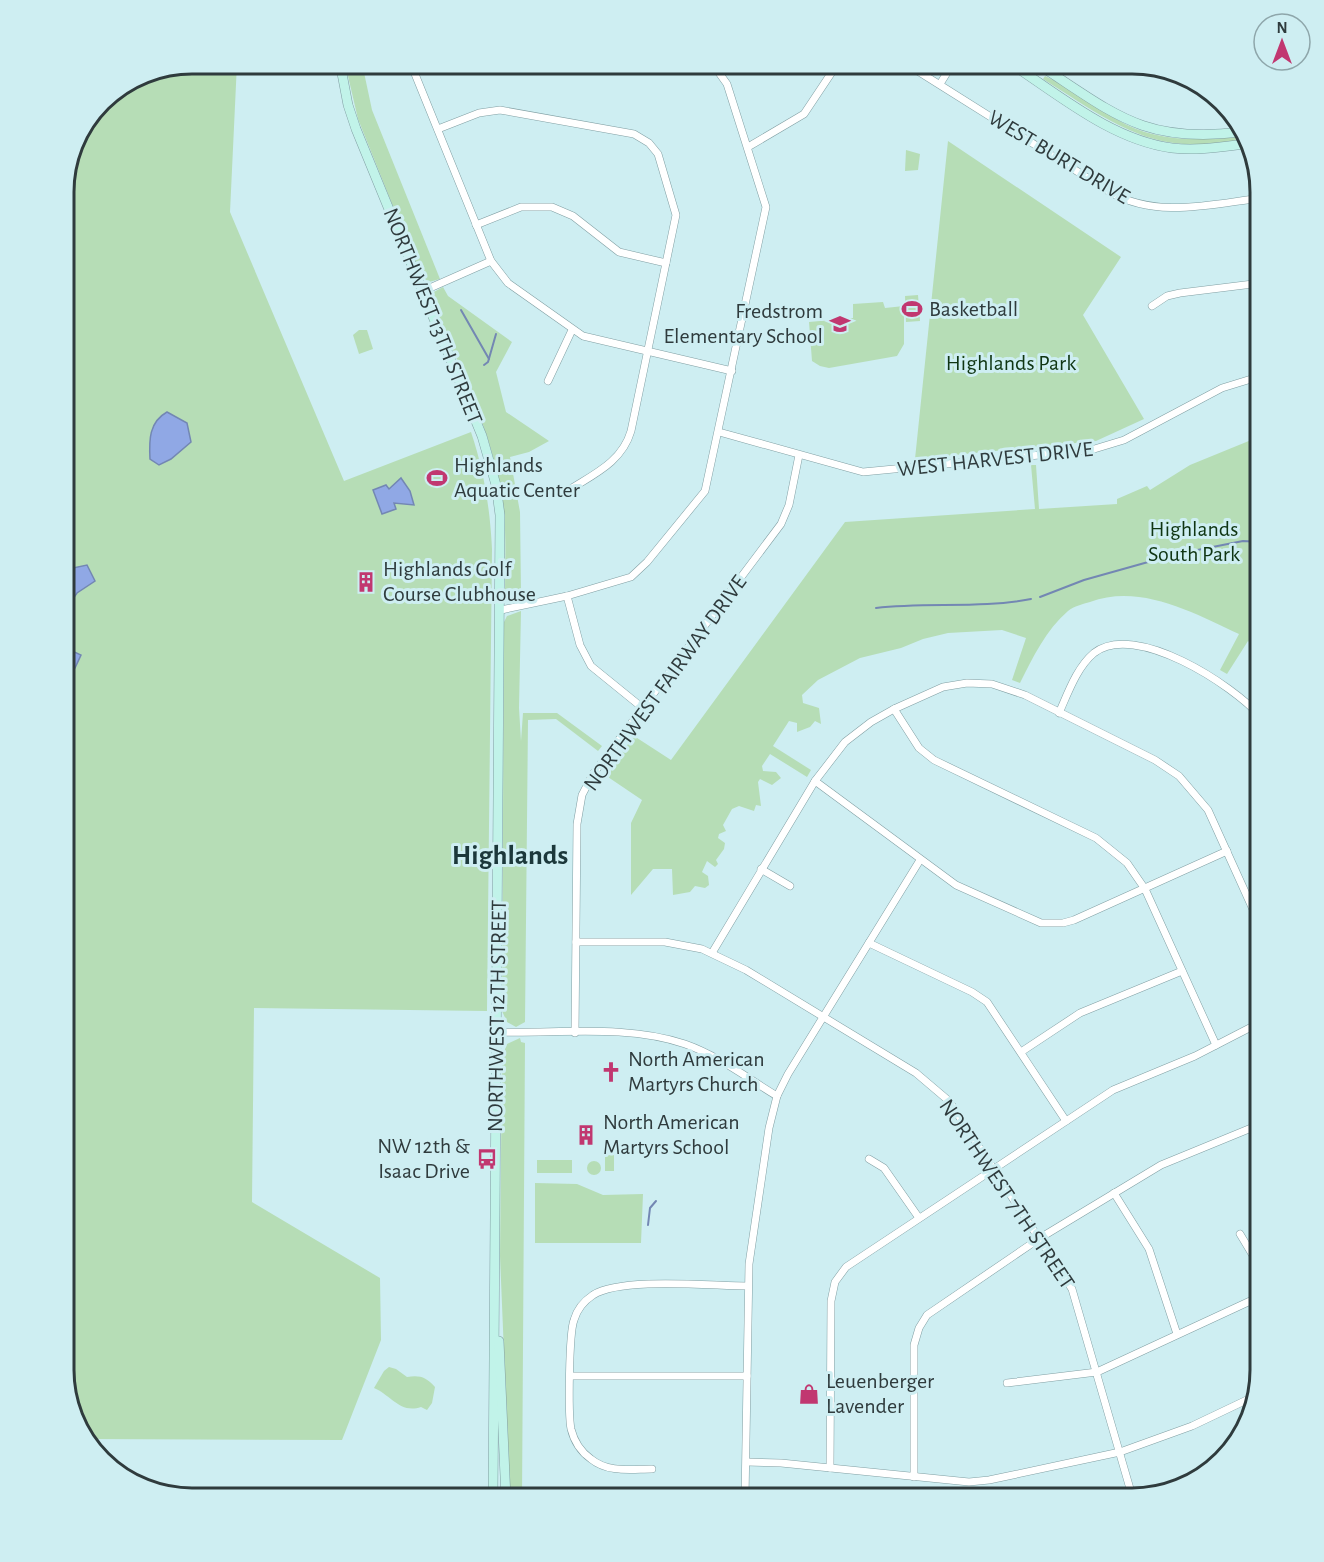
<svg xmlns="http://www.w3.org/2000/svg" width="1324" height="1562" viewBox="0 0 1324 1562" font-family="'Alegreya Sans',sans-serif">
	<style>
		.green { fill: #b6ddb6 }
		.water { fill: #90a8e5; stroke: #7387b3; stroke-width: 1.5 }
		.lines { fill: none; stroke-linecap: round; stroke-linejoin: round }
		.stream { stroke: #7387b3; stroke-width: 2 }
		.street-casing { stroke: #819fa3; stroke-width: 8 }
		.secondary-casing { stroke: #819fa3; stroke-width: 10 }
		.street { stroke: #fff; stroke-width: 7 }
		.secondary { stroke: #c1f3e9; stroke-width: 9 }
		.labels { text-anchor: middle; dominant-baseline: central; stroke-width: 6; stroke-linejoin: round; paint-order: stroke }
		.street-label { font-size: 22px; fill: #2f3b3d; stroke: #ceeef2 }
		.poi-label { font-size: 22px; fill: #2f3b3d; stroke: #ceeef2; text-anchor: start }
		.park-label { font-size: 22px; fill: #0f3512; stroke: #ceeef2 }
		.district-label { font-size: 28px; font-weight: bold; fill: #1c383b; stroke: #ceeef2 }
		.rim { fill: none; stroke: #2f3b3d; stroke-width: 3 }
	</style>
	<rect width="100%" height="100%" fill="#ceeef2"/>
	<g class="green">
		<path d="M 191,63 L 237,63 L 230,212 L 344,481 L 471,432 C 484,471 490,508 492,549 L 487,1011 L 254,1008 L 252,1202 L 380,1278 L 381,1340 L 342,1440 L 86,1439 L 63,1371 L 63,182 L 76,134 L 106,95 L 142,73 Z"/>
		<polygon points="345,63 362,63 372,110 440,279 429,282 421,276 358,119"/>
		<path d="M 1045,76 C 1070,87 1092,105 1116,119 C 1156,143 1198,141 1242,135 L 1244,140 C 1224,142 1204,146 1184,144 C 1131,141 1087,106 1043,79 Z"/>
		<polygon points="948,141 1121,257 1083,315 1144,419 1096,441 915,459"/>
		<polygon points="906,150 920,154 918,170 905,171"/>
		<path d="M 443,287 L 448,296 L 512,342 L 496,372 L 506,412 L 549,441 L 529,452 L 510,457 L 520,512 L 521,594 L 505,594 C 505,562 507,529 502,497 C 491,428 458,364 432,301 L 432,293 Z"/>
		<polygon points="918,295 920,321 906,322 905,296"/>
		<polygon points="883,302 885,308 904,306 904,344 897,356 829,368 820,366 812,361 809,322 853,318 853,304"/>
		<polygon points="359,330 367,330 373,349 359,354 353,335"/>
		<path d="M 1261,436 L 1261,652 L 1248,641 L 1227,674 L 1220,670 L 1239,634 C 1194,613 1140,583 1090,602 C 1083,604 1074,606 1068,611 C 1046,630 1033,657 1020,683 L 1012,680 L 1026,638 L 1002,630 L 948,633 L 923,639 L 901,648 L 860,658 L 818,680 L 802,695 L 803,703 L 819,708 L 821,724 L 815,721 L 810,727 L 797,732 L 797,723 L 789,721 L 773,746 L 811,770 L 807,777 L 770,754 L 762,766 L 763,771 L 776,772 L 781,778 L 772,785 L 760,779 L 758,782 L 761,806 L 756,805 L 754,811 L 739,806 L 732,809 L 723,825 L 726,831 L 719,834 L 718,838 L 725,843 L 724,849 L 716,860 L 718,864 L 715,867 L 707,861 L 702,872 L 708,876 L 709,885 L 705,888 L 695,886 L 690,892 L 673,895 L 672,869 L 653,869 L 631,895 L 631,823 L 642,800 L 605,775 L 634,736 L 671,760 L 845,522 L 1035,509 L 1031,465 L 1036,465 L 1039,509 L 1117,504 L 1117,499 L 1147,486 L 1150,490 L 1190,465 Z"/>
		<polygon points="521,611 519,708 521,741 523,713 557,713 602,746 598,751 556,719 528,720 525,1022 516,1027 507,1022 502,1011 504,622 507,616"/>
		<polygon points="520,1038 521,1042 525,1043 522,1499 510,1499 500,1256 502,1057 507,1044"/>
		<rect x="605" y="1155" width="9" height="16"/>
		<rect x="537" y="1160" width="35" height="13"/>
		<circle cx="594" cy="1168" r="7"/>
		<polygon points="535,1183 577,1184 603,1195 643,1194 641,1243 535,1243"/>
		<path d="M 389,1367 L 396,1369 L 407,1377 C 420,1375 426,1377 435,1387 L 432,1403 L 427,1410 L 421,1407 C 400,1414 391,1395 374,1388 L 384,1371 Z"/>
	</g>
	<g class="water">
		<path d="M 167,412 L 187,423 L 191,442 L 171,459 L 159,465 L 150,459 C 149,440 149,422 167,412 Z"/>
		<polygon points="401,478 410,491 414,505 394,503 396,509 382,514 373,490 386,485 389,489"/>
		<polygon points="87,565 95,581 77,593 63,613 63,570"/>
		<polygon points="63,635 70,650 81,655 75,668 63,667"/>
	</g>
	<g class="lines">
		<g class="stream">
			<polyline points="461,310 489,359"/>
			<polyline points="484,365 488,362 496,334"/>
			<polyline points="1177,554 1243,541 1261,542"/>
			<polyline points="1040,597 1084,580 1166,557"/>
			<path d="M 876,608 C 928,602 980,609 1031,599"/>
			<polyline points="648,1225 650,1208 656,1201"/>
		</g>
		<g class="street-casing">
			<g id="street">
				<polyline points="413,63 415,74 491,261 508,283 583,336 732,371"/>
				<path d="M 905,63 L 1110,192 C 1157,219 1211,204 1261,198"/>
				<polyline points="940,84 953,63"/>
				<path d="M 438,129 L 479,113 L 500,110 L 634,134 L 649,143 L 658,154 L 676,215 L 631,431 C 622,462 594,474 569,490"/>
				<polyline points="748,147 804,114 838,63"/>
				<polyline points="476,225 521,207 552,207 573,216 619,252 666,263"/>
				<polyline points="423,291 491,261"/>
				<polyline points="1152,306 1167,296 1180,293 1261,283"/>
				<polyline points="548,381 572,330"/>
				<polyline points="719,432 863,472 1091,450 1124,440 1222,388 1261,376"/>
				<polyline points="567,596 580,645 591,666 644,709"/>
				<polyline points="501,610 567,596 631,577 647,562 705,491 766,207 727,84 712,63"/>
				<polyline points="894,709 919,748 934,760 1096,838 1127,863 1145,889 1216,1045"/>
				<path d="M 1059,713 C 1068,693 1077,667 1094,653 C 1135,621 1233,685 1261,717"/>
				<polyline points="815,781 956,885 1041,923 1063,923 1074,920 1227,851"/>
				<polyline points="761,869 790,886"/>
				<polyline points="576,942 665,942 702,949 746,970 916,1073 949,1101 1072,1289 1133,1499"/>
				<polyline points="869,943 972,992 987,1002 1066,1121"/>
				<polyline points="712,953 815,781 845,742 871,722 894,709 943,687 967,683 992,684 1025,695 1155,760 1179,776 1208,810 1261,927"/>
				<path d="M 497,1032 C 558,1034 626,1024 685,1044 C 719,1056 747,1078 777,1096"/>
				<polyline points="575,1033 577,824 582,795 593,774 781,524 789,505 799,455"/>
				<polyline points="1021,1052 1080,1013 1182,971"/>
				<polyline points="869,1159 884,1168 919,1218"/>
				<polyline points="1114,1193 1149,1249 1177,1334"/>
				<polyline points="1240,1234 1261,1269"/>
				<polyline points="571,1376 747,1376"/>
				<polyline points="1007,1383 1097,1372 1261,1296"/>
				<polyline points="747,1462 781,1463 969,1482 989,1480 1120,1452 1192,1426 1255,1396"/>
				<polyline points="830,1468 831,1301 835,1282 846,1267 1113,1090 1195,1056 1261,1022"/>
				<path d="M 652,1469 C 631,1469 608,1473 591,1459 C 581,1452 574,1441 571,1429 C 568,1414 569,1333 574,1320 C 577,1309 584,1301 593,1295 C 622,1277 711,1286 747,1286"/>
				<polyline points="914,1477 914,1345 919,1328 927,1315 1040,1238 1161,1165 1261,1124"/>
				<polyline points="745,1499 749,1264 769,1128 777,1096 788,1074 920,860"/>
			</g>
		</g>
		<g class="secondary-casing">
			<g id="secondary">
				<polyline points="340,63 348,105 356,129 482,436 496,485 500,515 493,1499"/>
				<path d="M 1010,63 C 1059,95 1112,140 1172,148 C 1196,151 1221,147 1245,144"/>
				<path d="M 1036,63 C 1114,113 1142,144 1241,132"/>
				<polyline points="499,1341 506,1499"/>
			</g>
		</g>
		<use href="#street" class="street"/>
		<use href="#secondary" class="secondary"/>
	</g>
	<defs>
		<g id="stadium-bare" transform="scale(1.62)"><path d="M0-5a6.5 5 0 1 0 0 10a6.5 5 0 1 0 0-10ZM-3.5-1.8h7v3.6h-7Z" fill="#c13770" stroke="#ceeef2" stroke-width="2.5" paint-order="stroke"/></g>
		<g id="school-bare" transform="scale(1.62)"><path d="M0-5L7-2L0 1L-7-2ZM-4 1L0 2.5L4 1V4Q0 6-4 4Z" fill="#c13770" stroke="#ceeef2" stroke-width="2.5" paint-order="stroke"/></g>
		<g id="building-bare" transform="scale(1.62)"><path d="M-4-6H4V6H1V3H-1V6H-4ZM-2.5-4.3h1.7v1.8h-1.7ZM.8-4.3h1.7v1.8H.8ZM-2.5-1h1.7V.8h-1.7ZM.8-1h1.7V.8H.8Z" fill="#c13770" stroke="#ceeef2" stroke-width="2.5" paint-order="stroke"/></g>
		<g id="church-bare" transform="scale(1.62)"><path d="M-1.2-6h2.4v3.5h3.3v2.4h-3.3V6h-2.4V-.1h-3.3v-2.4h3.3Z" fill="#c13770" stroke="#ceeef2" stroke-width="2.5" paint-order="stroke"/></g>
		<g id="bus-bare" transform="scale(1.62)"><path d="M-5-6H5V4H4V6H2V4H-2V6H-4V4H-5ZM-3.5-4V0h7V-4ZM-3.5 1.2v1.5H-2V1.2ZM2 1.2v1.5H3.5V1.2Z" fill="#c13770" stroke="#ceeef2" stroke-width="2.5" paint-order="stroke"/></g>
		<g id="shop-bare" transform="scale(1.62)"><path d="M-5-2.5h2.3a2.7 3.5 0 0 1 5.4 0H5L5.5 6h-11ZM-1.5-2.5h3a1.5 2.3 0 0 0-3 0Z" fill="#c13770" stroke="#ceeef2" stroke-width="2.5" paint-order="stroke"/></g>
	</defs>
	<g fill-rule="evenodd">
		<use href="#stadium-bare" x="912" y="309"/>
		<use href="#school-bare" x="840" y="324"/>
		<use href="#stadium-bare" x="437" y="478"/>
		<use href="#building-bare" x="366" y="582"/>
		<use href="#church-bare" x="611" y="1072"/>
		<use href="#building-bare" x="586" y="1135"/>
		<use href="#bus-bare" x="487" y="1159"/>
		<use href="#shop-bare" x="809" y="1394"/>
	</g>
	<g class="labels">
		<g class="street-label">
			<text transform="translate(1059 157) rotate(31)">WEST BURT DRIVE</text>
			<text transform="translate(433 316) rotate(68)">NORTHWEST 13TH STREET</text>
			<text transform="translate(995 459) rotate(-6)">WEST HARVEST DRIVE</text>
			<text transform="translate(665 683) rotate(-54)">NORTHWEST FAIRWAY DRIVE</text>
			<text transform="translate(497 1016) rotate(-89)">NORTHWEST 12TH STREET</text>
			<text transform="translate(1007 1194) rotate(56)">NORTHWEST 7TH STREET</text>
		</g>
		<g class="poi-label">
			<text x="929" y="309">Basketball</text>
			<text x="823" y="311" text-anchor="end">Fredstrom<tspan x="823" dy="25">Elementary School</tspan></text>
			<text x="454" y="465">Highlands<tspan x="454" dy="25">Aquatic Center</tspan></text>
			<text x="383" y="569">Highlands Golf<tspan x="383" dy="25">Course Clubhouse</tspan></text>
			<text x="628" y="1059">North American<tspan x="628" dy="25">Martyrs Church</tspan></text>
			<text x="603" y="1122">North American<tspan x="603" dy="25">Martyrs School</tspan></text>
			<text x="470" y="1146" text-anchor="end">NW 12th &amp;<tspan x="470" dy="25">Isaac Drive</tspan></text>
			<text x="826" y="1381">Leuenberger<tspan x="826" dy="25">Lavender</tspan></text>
		</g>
		<g class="park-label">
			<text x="1011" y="363">Highlands Park</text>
			<text x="1194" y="529">Highlands<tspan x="1194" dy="25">South Park</tspan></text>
		</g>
		<g class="district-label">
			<text x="510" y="856">Highlands</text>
		</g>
	</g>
	<path d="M0 0H1324V1562H0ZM192 74H1132A118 118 0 0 1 1250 192V1370A118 118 0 0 1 1132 1488H192A118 118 0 0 1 74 1370V192A118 118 0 0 1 192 74Z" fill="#ceeef2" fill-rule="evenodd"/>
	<path class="rim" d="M192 74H1132A118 118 0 0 1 1250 192V1370A118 118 0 0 1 1132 1488H192A118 118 0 0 1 74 1370V192A118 118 0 0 1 192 74Z"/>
	<g transform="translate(1282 42)"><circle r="28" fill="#ceeef2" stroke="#8ea6aa" stroke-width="1.5"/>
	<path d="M0-4.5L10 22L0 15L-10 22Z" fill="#c13770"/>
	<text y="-9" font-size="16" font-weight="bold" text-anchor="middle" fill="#2f3b3d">N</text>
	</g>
</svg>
